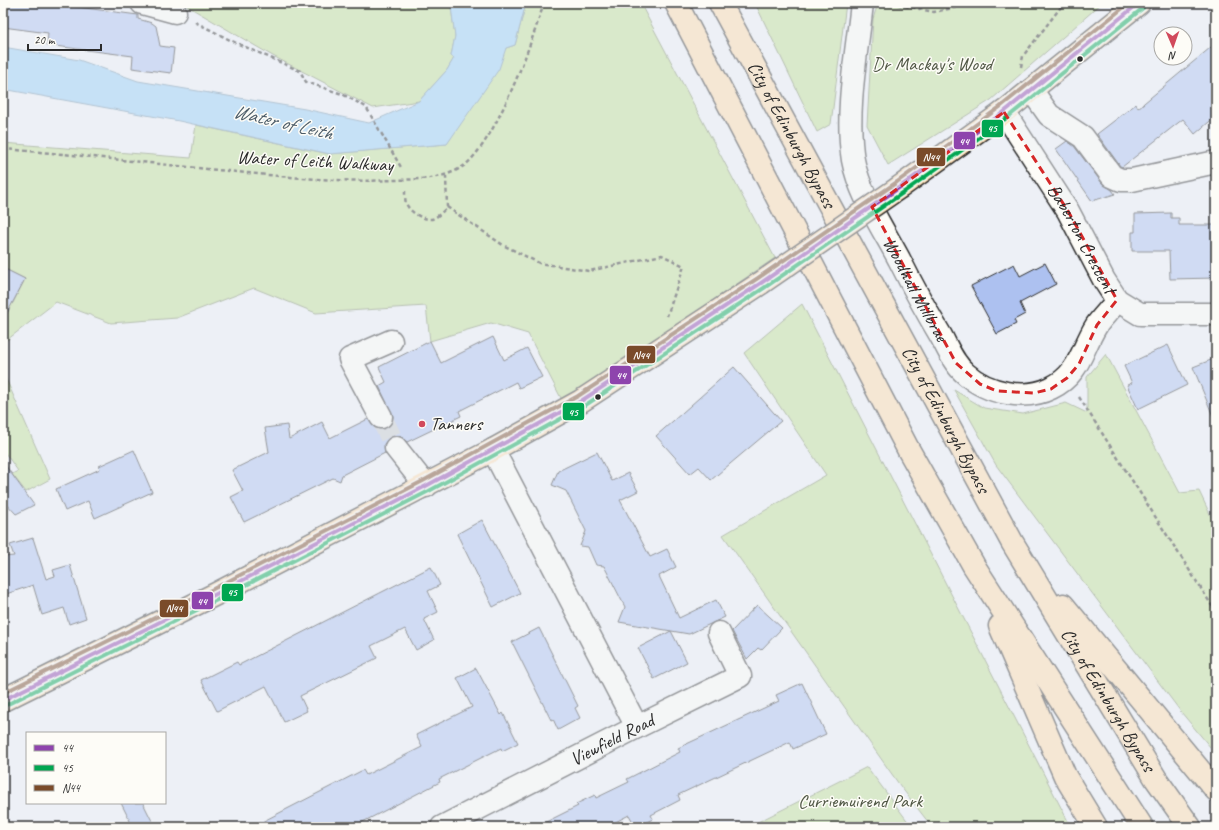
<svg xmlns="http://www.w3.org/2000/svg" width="1219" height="830" viewBox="0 0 1219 830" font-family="Caveat,sans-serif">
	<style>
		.green { fill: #c2df97; stroke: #768561 }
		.water { fill: #98cef6; stroke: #6c8da5 }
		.building { fill: #adc1f0; stroke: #2b2b2b }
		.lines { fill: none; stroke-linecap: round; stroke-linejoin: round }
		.minor-tunnel { stroke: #c6c9cd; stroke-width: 22; stroke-dasharray: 22 11; stroke-linecap: butt }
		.minor-casing { stroke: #2b2b2b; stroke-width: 25 }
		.major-casing { stroke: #2b2b2b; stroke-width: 25 }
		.highway-casing { stroke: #2b2b2b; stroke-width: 25 }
		.path { stroke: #2b2b2b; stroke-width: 2.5; stroke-dasharray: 4 3; stroke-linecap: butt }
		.minor { stroke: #fdfcf7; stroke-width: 22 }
		.major { stroke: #fedbac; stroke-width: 22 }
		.highway { stroke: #fedbac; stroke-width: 22 }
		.major-bridge-casing { stroke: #2b2b2b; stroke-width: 25; stroke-linecap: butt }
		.major-bridge { stroke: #fedbac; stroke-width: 22 }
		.bus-1-casing { stroke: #fdfcf7; stroke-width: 7 }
		.bus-2-casing { stroke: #fdfcf7; stroke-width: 7 }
		.bus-3-casing { stroke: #fdfcf7; stroke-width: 7 }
		.bus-1 { stroke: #8e44ad; stroke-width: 4 }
		.bus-2 { stroke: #00a651; stroke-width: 4 }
		.bus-3 { stroke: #7a4b2a; stroke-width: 4 }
		.marked { fill: none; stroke: #d62828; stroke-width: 3; stroke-dasharray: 8 5; stroke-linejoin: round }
		.bus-dot { fill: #2b2b2b; stroke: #fdfcf7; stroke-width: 1.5 }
		.poi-dot { fill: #d1495b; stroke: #fdfcf7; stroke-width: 1.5 }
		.labels { text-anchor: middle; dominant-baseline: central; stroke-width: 3; stroke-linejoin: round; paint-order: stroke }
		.park-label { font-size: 19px; fill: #515846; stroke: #fdfcf7 }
		.street-label { font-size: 19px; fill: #2b2b2b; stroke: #fdfcf7 }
		.poi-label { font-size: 19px; fill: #2b2b2b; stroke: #fdfcf7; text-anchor: start }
		.water-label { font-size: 20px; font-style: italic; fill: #4c5c68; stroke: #fdfcf7 }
		.line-badge { stroke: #fdfcf7; stroke-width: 1.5 }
		.badge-label { font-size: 11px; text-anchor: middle; font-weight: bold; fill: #fff }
	</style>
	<rect width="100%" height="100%" fill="#edf0f6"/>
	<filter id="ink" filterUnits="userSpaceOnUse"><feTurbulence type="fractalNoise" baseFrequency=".025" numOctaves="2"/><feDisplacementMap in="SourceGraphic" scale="8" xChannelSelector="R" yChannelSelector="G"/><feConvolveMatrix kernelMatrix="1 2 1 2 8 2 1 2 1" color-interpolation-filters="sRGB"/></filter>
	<g filter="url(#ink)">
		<g class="green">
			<polygon points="182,3 448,3 451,7 455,36 451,56 454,58 447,70 419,101 373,108 271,55"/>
			<polygon points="526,3 640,3 775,258 594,381 562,400 528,334 491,323 430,341 426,306 316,313 254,288 177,318 111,323 56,302 3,343 3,298 13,303 25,279 3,268 3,143 191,158 196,125 329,154 447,144 506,48 515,45"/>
			<polygon points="755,3 846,3 831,124 817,132"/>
			<polygon points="878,3 1102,3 991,100 888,165 867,125 873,19"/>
			<polygon points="802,304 1071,827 932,827 901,787 723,535 826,475 744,353"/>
			<polygon points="1106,354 1180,493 1199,491 1216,527 1216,754 1181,712 996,465 954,390 984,408 1023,414 1066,403 1087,413 1087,377"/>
			<polygon points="3,372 50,479 26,492 12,474 18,471 3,450"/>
			<polygon points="867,767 912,827 748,827"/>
		</g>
		<polygon class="water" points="448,3 526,3 515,45 506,48 499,69 447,144 330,154 179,121 3,89 3,47 79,60 138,81 305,109 369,123 419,101 447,70 454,58 451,56 455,36 451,7"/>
		<g class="building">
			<polygon points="3,3 47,3 138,15 138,19 152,23 156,26 160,46 174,48 171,73 132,68 133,56 47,45 48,33 3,27"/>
			<polygon points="1216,43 1216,116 1195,134 1183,119 1122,167 1120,166 1097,134 1136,104 1138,108"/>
			<polygon points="1067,141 1074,146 1102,183 1112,190 1115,194 1092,201 1056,149"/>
			<polygon points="1171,213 1171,218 1179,218 1179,225 1216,225 1216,278 1170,279 1169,251 1132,251 1132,232 1135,232 1135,214"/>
			<polygon points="1045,263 1056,284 1020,303 1025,314 1014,320 1016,324 997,334 971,286 1014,264 1020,276"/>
			<polygon points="3,268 25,279 3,321"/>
			<polygon points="493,337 504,360 527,348 542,377 519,388 516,382 459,411 461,416 407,442 400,436 394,436 389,438 384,444 385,453 342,475 340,481 333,478 244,522 231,497 243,491 232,470 269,452 265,428 287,425 289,439 322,422 330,438 368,419 375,428 380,429 387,428 392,423 393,417 379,386 386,382 379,367 430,341 441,363"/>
			<polygon points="1168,345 1187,385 1138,409 1127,385 1132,383 1124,366"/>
			<polygon points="1216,358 1216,421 1215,421 1193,367"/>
			<polygon points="734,367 781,421 711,480 699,467 690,474 656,436"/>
			<polygon points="134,450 152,492 95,518 88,501 65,511 56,489 100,469 99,466"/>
			<polygon points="597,452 612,481 628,473 638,491 620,500 650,557 667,549 676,567 659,576 679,618 716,600 725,617 689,634 619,622 625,607 604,566 596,565 588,547 580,546 586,531 566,491 552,485 558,471"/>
			<polygon points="3,462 34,505 16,514 3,500"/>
			<polygon points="482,520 520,593 493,607 457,534"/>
			<polygon points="33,538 46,579 55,576 53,570 70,565 86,618 69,624 64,608 42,615 33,585 3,595 3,557 14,556 10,545"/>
			<polygon points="431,567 440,585 428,591 438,612 424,619 434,640 416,650 405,629 371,646 377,658 300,696 307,711 284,722 266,686 217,711 201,680 237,662 239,665"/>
			<polygon points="757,605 782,628 761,650 758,648 747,659 732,631"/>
			<polygon points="539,628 578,706 575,708 580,718 558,730 553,719 551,720 512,642"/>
			<polygon points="671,631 687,662 654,679 638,648"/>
			<polygon points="476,668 501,715 503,713 518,743 502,751 501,748 439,779 440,782 353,827 252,827 363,770 366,775 422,747 416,735 472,707 457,678"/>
			<polygon points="802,683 826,734 793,749 790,742 678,795 680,800 651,815 653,819 636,827 629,815 606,827 536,827 578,806 576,804 595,795 596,798 629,782 627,779 680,752 678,748 779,701 776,695"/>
			<polygon points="121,803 143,803 155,827 133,827"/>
		</g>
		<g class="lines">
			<polyline class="minor-tunnel" points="381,417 396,448"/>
			<g class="minor-casing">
				<g id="minor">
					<polyline points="142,3 175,12"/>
					<path id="s1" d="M 862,3 C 857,52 845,111 853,160 C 859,193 883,229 899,259 C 912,285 926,311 941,336 C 948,349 954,364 966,374 C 987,393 1025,401 1051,388 C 1080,374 1081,350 1096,326 C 1102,317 1111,309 1117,300"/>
					<polyline points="1032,91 1049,115 1083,137 1112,176 1121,180 1132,180 1216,162"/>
					<path id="s2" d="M 1004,112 L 1068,211 L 1104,280 L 1117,300 L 1140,314 L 1216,314"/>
					<polyline points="381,417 350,359 391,341"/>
					<polyline points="396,448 426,486"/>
					<polyline points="493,450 637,727"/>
					<path id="s3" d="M 442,827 L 637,727 L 740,676 L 719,633"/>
				</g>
			</g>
			<g class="major-casing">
				<g id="major">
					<polyline points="900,187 1004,112 1139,3"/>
					<polyline points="3,700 216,594 493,450 581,401 761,283"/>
				</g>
			</g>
			<g class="highway-casing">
				<g id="highway">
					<polyline points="676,3 908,449 974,566 1142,827"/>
					<path id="s4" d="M 720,3 L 1012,542 L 1156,779 L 1190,827"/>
					<polyline points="1063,605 1216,790"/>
					<polyline points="1000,626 1065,776 1096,827"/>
				</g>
			</g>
			<g class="path">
				<polyline points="891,3 934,12 977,3"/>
				<polyline points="195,22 232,41 300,71 306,82 342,94 366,107 402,169"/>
				<polyline points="1021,67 1023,56 1064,3"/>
				<path d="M 3,149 C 71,154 139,162 207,169 C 270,175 333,183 396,180 C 418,179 442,180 462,167 C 495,146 532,42 544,3"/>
				<path d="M 405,191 C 405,194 405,200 406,203 C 409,212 423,220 432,219 C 438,217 443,211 447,207 L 446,176"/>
				<polyline points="447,207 503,245 539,263 589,271 662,255 684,266 667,316"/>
				<polyline points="1079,397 1216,612"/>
			</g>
			<use href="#minor" class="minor"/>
			<use href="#major" class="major"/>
			<use href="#highway" class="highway"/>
			<g class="major-bridge-casing">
				<polyline id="major-bridge" points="761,283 900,187"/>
			</g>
			<use href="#major-bridge" class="major-bridge"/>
			<g class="bus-1-casing">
				<polyline id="bus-1" points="3,700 216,594 426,486 581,401 761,283 900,187 1004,112 1139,3"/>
			</g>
			<g class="bus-2-casing">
				<polyline id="bus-2" points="6,705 219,599 429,491 584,406 764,288 904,192 1008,117 1143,8"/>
			</g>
			<g class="bus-3-casing">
				<polyline id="bus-3" points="3,693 213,589 423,481 578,396 758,278 897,182 1000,107 1129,3"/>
			</g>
			<use href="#bus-1" class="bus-1"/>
			<use href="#bus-2" class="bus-2"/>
			<use href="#bus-3" class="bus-3"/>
		</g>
	</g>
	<path d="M0 0H1219V830H0ZM 1004,112 L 1068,211 L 1117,300 L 1097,325 L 1079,364 L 1067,378 L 1051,389 L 1034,393 L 997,391 L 980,384 L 956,363 L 872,207 Z" fill="#edf0f6" fill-opacity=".55" fill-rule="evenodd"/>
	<path class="marked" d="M 1004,112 L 1068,211 L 1117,300 L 1097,325 L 1079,364 L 1067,378 L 1051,389 L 1034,393 L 997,391 L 980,384 L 956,363 L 872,207 Z"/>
	<g class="bus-dot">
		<circle cx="1080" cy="59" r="3.5"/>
		<circle cx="598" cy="397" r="3.5"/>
	</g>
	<circle class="poi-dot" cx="422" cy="424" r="4"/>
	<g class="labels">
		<g class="park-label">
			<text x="932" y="64">Dr Mackay's Wood</text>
			<text x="860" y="801">Curriemuirend Park</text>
		</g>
		<g class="street-label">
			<text stroke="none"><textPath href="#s4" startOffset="150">City of Edinburgh Bypass</textPath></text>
			<text transform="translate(315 161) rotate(3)">Water of Leith Walkway</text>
			<text stroke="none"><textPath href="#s2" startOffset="149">Baberton Crescent</textPath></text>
			<text stroke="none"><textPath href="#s1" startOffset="302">Woodhall Millbrae</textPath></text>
			<text stroke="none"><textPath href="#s4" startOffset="474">City of Edinburgh Bypass</textPath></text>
			<text stroke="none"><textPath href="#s4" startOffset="798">City of Edinburgh Bypass</textPath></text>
			<text stroke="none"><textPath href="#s3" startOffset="191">Viewfield Road</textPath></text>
		</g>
		<g class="poi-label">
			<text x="430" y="424">Tanners</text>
		</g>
		<g class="water-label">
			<text transform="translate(283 122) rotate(13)">Water of Leith</text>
		</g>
	</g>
	<g class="line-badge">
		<rect x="981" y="119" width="23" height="19" rx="4" fill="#00a651"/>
		<rect x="953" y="131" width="23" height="19" rx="4" fill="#8e44ad"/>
		<rect x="916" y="147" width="30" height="20" rx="4" fill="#7a4b2a"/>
		<rect x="626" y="345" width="30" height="19" rx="4" fill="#7a4b2a"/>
		<rect x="609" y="365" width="23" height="20" rx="4" fill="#8e44ad"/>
		<rect x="562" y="402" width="23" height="19" rx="4" fill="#00a651"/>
		<rect x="221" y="583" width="23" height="19" rx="4" fill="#00a651"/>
		<rect x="191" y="591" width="23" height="19" rx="4" fill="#8e44ad"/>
		<rect x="159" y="599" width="30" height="19" rx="4" fill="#7a4b2a"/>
	</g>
	<g class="badge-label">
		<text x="992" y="132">45</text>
		<text x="964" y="145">44</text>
		<text x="931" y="161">N44</text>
		<text x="641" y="359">N44</text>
		<text x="621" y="379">44</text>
		<text x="573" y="416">45</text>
		<text x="232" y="596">45</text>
		<text x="202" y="605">44</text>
		<text x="174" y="612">N44</text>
	</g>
	<rect width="1219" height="830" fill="none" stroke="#fdfcf7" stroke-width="16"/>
	<rect x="8" y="8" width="1203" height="814" fill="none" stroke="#2b2b2b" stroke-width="1.5" filter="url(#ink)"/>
	<rect x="26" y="732" width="140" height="72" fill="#fdfcf7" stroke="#a9a8a5"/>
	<rect x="34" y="745" width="20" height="6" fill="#8e44ad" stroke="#a9a8a5"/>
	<text x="62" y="752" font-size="12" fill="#2b2b2b">44</text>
	<rect x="34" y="765" width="20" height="6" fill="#00a651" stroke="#a9a8a5"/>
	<text x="62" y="772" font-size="12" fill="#2b2b2b">45</text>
	<rect x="34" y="785" width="20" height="6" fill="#7a4b2a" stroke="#a9a8a5"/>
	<text x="62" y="792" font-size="12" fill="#2b2b2b">N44</text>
	<g transform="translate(1173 46) rotate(178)"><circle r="19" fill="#fdfcf7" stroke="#a9a8a5"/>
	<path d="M0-3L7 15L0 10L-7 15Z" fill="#d1495b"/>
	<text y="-6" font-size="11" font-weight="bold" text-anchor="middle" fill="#2b2b2b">N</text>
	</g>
	<path d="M28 44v6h73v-6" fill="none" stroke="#2b2b2b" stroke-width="2"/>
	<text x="34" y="44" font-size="12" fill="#2b2b2b" stroke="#fdfcf7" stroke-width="3" paint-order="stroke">20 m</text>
</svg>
